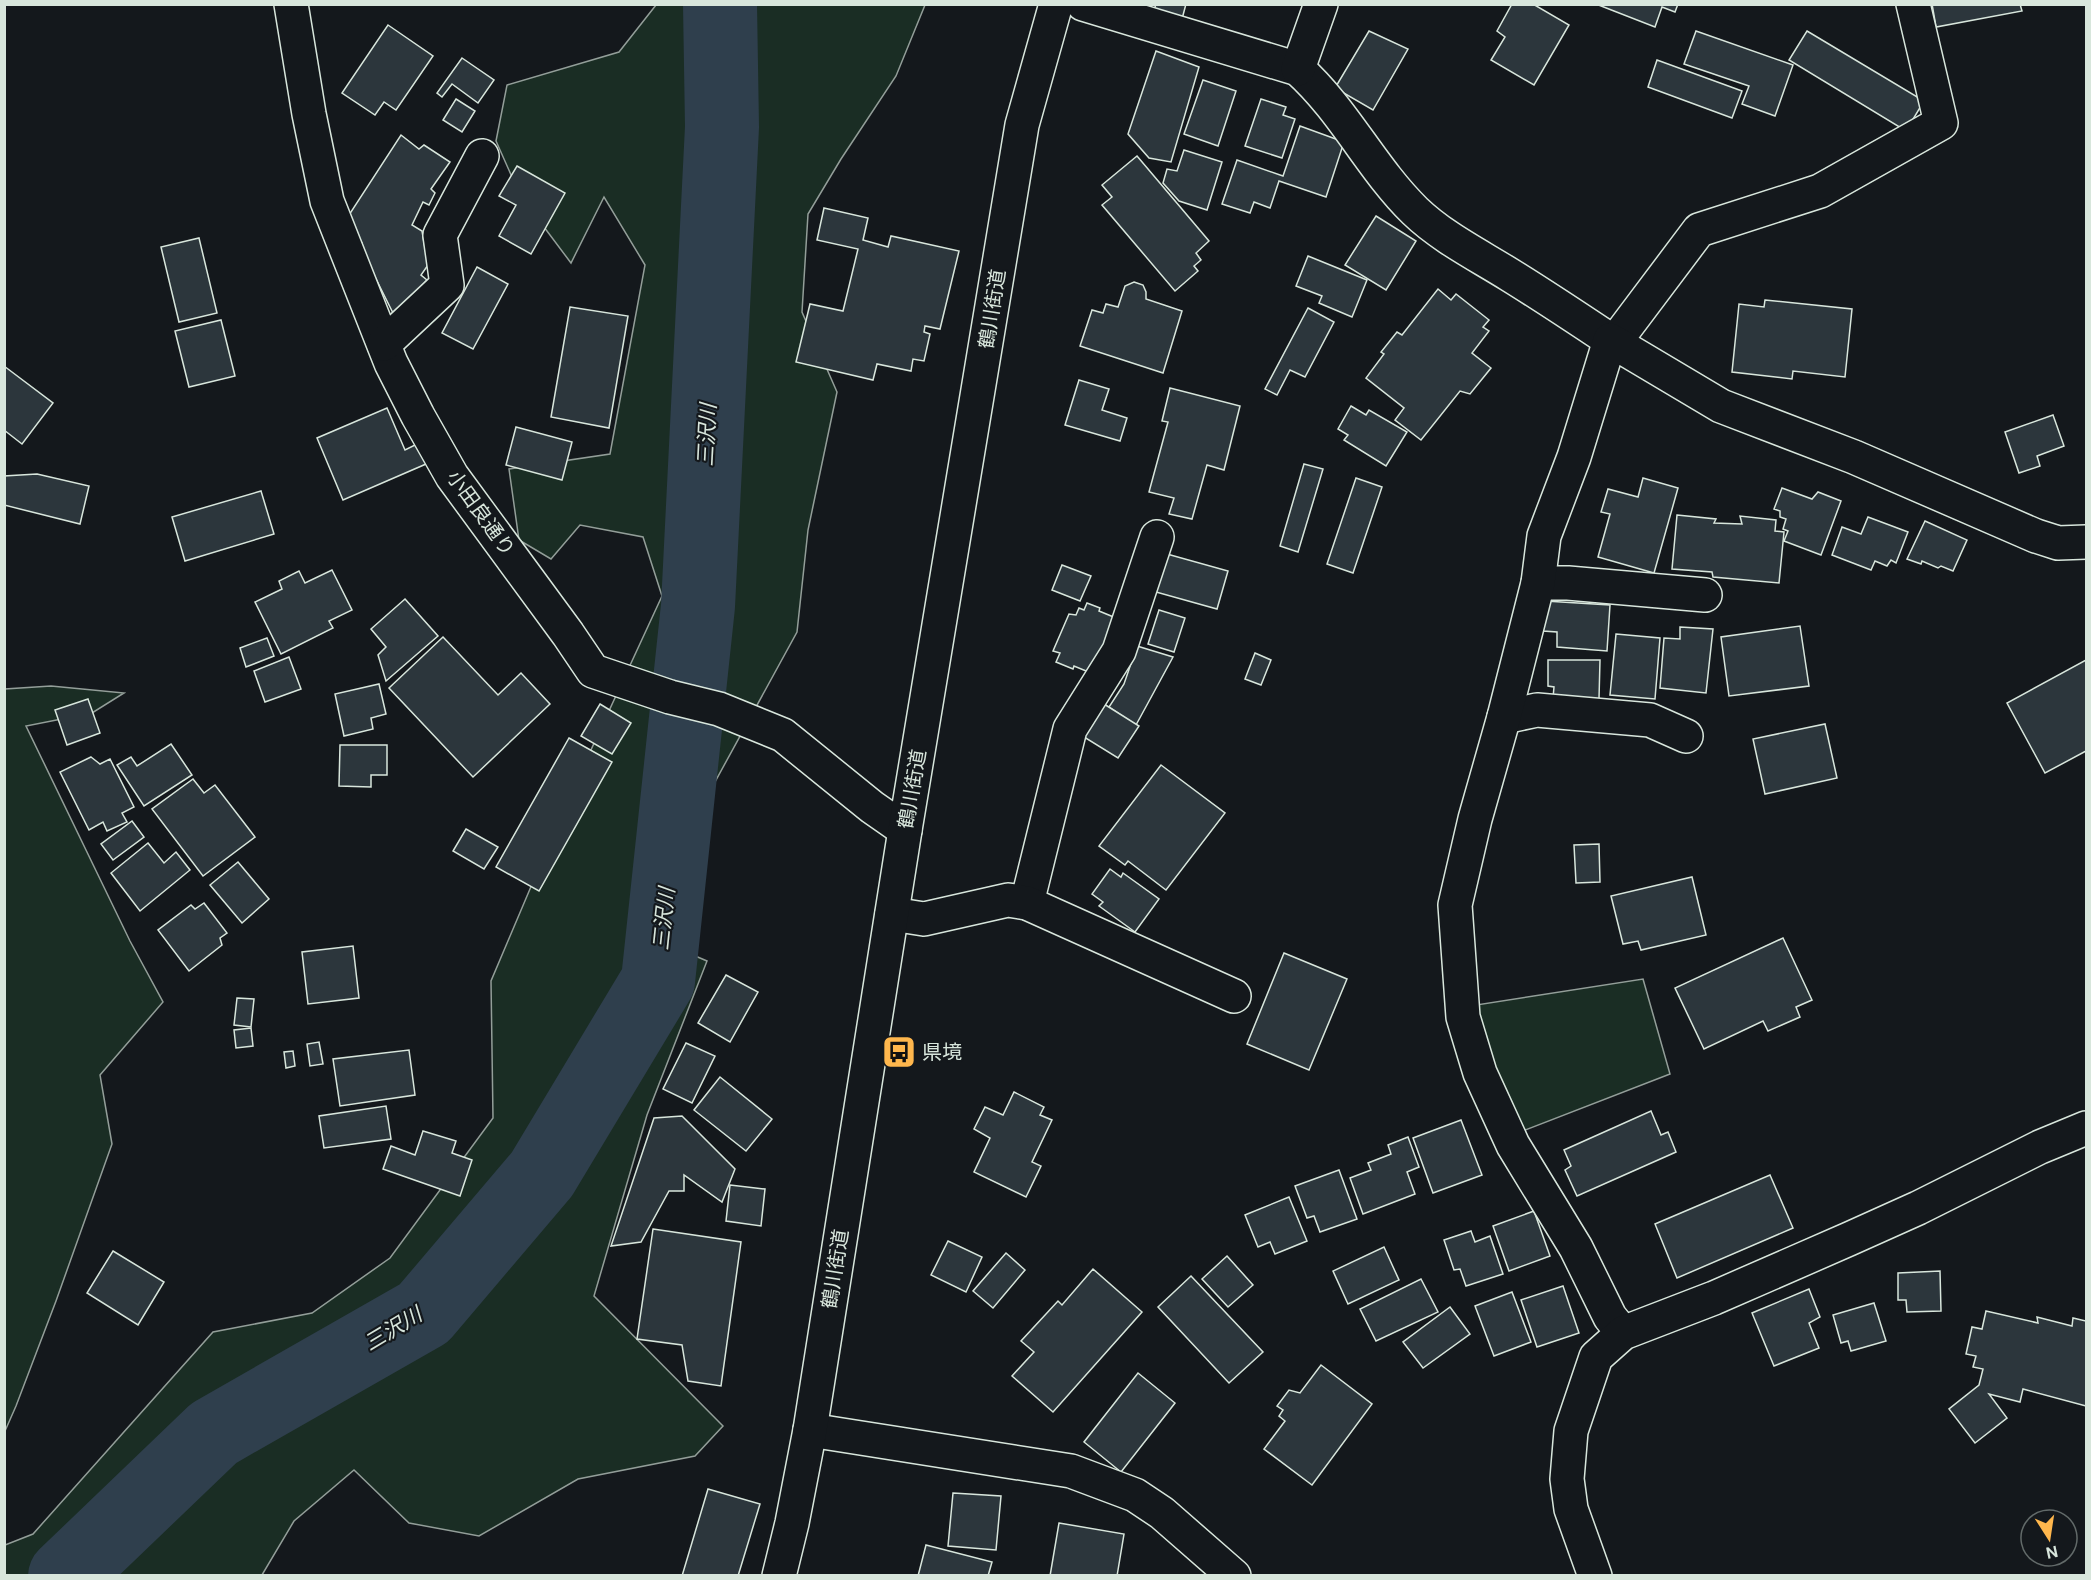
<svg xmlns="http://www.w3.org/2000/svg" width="2091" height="1580" viewBox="0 0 2091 1580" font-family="'DM Sans','Noto Sans JP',sans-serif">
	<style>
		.green { fill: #1a2d24; stroke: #939e99; stroke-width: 1.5 }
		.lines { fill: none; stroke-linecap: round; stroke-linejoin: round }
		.river { stroke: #2f3f4d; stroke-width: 74 }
		.building { fill: #2c363c; stroke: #d8e6dc; stroke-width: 1.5 }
		.street-casing { stroke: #d8e6dc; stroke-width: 36 }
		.primary-casing { stroke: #d8e6dc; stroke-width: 36 }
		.street { stroke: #14181c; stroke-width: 33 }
		.primary { stroke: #14181c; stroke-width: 33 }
		.labels { text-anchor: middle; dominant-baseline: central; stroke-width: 4.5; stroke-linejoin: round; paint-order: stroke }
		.street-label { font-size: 20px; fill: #d8e6dc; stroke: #14181c }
		.poi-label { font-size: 20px; fill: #d8e6dc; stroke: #14181c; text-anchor: start }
		.water-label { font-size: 21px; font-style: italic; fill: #d8e6dc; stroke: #14181c }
	</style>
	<rect width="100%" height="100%" fill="#14181c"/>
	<g class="green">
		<polygon points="656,5 925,5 896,76 841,159 808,214 802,312 837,392 808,530 797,632 634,930 707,961 647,1115 594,1296 723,1426 695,1456 578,1479 479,1536 409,1523 354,1470 294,1521 262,1575 5,1576 5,1545 33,1534 213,1332 312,1313 390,1258 493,1118 491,981 566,804 662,596 643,537 580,525 551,559 519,540 509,469 610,454 645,265 604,197 571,263 520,195 496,141 507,85 619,52"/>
		<polygon points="51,686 124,693 92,713 26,726 130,941 163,1002 100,1075 112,1144 56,1301 16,1406 5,1431 5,689"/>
		<polygon points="1643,979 1670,1074 1515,1134 1476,1005"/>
	</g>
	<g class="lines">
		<polyline class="river" points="65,1576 214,1433 424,1313 542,1174 658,981 698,606 722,127 720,4"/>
	</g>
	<g class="building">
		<polygon points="1156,4 1186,4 1182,19 1153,13"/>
		<polygon points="1512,4 1533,4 1569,25 1534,85 1491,60 1505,37 1497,31"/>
		<polygon points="1596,4 1678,4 1675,12 1662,7 1655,27"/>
		<polygon points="1932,4 2020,4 2022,11 1936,27"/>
		<polygon points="388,25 433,56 396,110 384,102 375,115 342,93"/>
		<polygon points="1369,31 1408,49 1373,110 1335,88"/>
		<polygon points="1696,31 1793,65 1775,116 1742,104 1749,86 1684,64"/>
		<polygon points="1807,31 1924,101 1906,131 1789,60"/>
		<polygon points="1156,51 1199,67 1171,162 1149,158 1128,134"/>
		<polygon points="462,58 494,80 478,103 452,84 442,97 437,93"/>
		<polygon points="1657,60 1742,91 1732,118 1648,87"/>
		<polygon points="1203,80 1236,91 1218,146 1184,134"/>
		<polygon points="456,99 475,111 462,132 443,120"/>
		<polygon points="1261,99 1286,107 1283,115 1295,119 1282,158 1245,146"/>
		<polygon points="1300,126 1344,142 1326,197 1279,181 1270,208 1254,202 1250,213 1222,204 1237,160 1283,176"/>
		<polygon points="401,135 419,149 424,145 450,162 431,189 435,193 429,205 423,202 412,225 422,231 428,265 421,275 427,280 395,317 360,247 362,243 356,240 347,218"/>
		<polygon points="1184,150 1222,162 1207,210 1179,201 1163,183 1167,169 1177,171"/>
		<polygon points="1137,156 1209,241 1196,253 1201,260 1194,266 1198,271 1175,291 1102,205 1112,197 1102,185"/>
		<polygon points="517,166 565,193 531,254 499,236 516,205 499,196"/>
		<polygon points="824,208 868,218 863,240 888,247 891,236 959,251 940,329 925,326 924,332 930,334 924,361 913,359 911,371 877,364 873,380 796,362 810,304 843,311 858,249 817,240"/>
		<polygon points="1376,216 1416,241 1386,290 1345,265"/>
		<polygon points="199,238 217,313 179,322 161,247"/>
		<polygon points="1308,256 1367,280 1352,317 1319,303 1322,296 1296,286"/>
		<polygon points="477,267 508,284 473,349 442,333"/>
		<polygon points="1134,282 1143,285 1146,292 1146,299 1182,311 1163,373 1080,346 1092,310 1103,313 1106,304 1118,307 1125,286"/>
		<polygon points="1438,289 1451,300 1456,294 1489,320 1483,327 1489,331 1472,353 1491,368 1470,394 1460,391 1421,440 1395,420 1404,408 1366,378 1384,354 1381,352 1397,332 1402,335"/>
		<polygon points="1765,300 1852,309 1845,377 1793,371 1792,379 1732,372 1739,304 1764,307"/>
		<polygon points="570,307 628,316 609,428 551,417"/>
		<polygon points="1308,308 1334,322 1305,377 1290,370 1277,395 1265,389"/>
		<polygon points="221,320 235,376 189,387 175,331"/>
		<polygon points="4,366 53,403 22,444 4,430"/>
		<polygon points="1079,380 1109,389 1102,410 1127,418 1120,441 1065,425"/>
		<polygon points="1170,388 1240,406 1224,470 1207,465 1192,519 1169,514 1174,498 1149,492 1168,422 1162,421"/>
		<polygon points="1351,406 1366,415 1369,410 1407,432 1386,466 1344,440 1348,435 1338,429"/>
		<polygon points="387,408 405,450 417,444 426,464 343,500 317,438"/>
		<polygon points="2053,415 2064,446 2037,456 2040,466 2019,473 2005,432"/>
		<polygon points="516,427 572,442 562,480 506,465"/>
		<polygon points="1304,464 1323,469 1298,552 1280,546"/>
		<polygon points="37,474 89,486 80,524 4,505 4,476"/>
		<polygon points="1356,478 1382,487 1353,573 1327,564"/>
		<polygon points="1643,478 1678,488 1654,573 1598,557 1610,514 1601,512 1608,489 1638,497"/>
		<polygon points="1782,488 1812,499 1818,492 1841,501 1821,555 1784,541 1788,531 1783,529 1786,519 1780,517 1780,511 1774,509"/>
		<polygon points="261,491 274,534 185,561 172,517"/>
		<polygon points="1677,515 1716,519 1714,523 1742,524 1740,516 1776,520 1775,531 1784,532 1779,583 1713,577 1712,572 1672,569"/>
		<polygon points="1868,517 1908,532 1896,563 1891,560 1887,566 1875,561 1871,570 1832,555 1842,527 1861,534"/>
		<polygon points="1925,521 1967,540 1953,571 1941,566 1938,568 1922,561 1921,564 1907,559"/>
		<polygon points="1167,554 1228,571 1217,609 1156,592"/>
		<polygon points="1062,565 1091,576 1080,601 1052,590"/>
		<polygon points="332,570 352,610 329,621 333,628 281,654 255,602 282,589 279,581 299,571 305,583"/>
		<polygon points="405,599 438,636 386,681 378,655 386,647 371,629"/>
		<polygon points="1545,601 1610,605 1607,651 1557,647 1557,632 1543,631"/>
		<polygon points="1087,603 1100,608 1099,611 1116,618 1091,673 1074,666 1073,669 1056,662 1060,653 1053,651 1069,614 1076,615 1079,608 1084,610"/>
		<polygon points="1159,610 1185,618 1174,652 1148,644"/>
		<polygon points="1800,626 1809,686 1729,696 1721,637"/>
		<polygon points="1680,627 1713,629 1706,693 1660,688 1664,638 1680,639"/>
		<polygon points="1616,634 1660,638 1655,699 1610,695"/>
		<polygon points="443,637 498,695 521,673 550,704 473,777 389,688"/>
		<polygon points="267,638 274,656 246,667 240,648"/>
		<polygon points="1137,646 1173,657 1136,725 1109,707 1124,684"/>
		<polygon points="1255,653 1271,660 1261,685 1245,679"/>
		<polygon points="289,657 301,689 265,702 254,671"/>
		<polygon points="1548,660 1600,660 1599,699 1553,698 1554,687 1548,686"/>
		<polygon points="2086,660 2086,751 2045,773 2007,703"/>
		<polygon points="379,684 386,714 371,718 373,729 344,736 335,694"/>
		<polygon points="88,699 100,733 67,745 55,710"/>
		<polygon points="600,704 631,723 612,754 581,736"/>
		<polygon points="1104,704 1139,726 1118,758 1084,737"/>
		<polygon points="1825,724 1837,778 1765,794 1753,739"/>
		<polygon points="569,738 612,762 539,891 496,867"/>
		<polygon points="171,744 192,775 144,806 117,765 131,757 137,766"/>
		<polygon points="340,745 387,745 387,775 371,775 371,787 339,786"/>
		<polygon points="91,757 100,764 110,759 134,807 122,813 127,822 107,831 103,822 89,830 60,772"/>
		<polygon points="1161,765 1225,813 1166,890 1128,861 1125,865 1099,846"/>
		<polygon points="193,779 204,793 215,785 255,837 203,876 152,809"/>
		<polygon points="132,821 144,837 113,860 101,844"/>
		<polygon points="466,829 498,847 484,869 453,851"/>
		<polygon points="148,843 164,863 176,852 190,870 140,911 111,873"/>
		<polygon points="1599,844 1600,882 1576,883 1574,845"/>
		<polygon points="238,862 269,899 242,923 210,885"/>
		<polygon points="1110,869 1121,877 1123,873 1159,899 1135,932 1099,906 1103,902 1092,894"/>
		<polygon points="1692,877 1706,935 1641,950 1638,941 1623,944 1611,896"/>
		<polygon points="204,903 227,933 220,938 222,945 189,971 158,930 191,905 195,909"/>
		<polygon points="1783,938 1812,1000 1796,1007 1800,1017 1768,1031 1763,1021 1704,1049 1675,988"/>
		<polygon points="353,946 359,998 308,1004 302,952"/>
		<polygon points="1284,953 1347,979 1309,1070 1247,1044"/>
		<polygon points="726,975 758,992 730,1042 698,1023"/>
		<polygon points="237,998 254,999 251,1027 234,1025"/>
		<polygon points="251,1028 253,1046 236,1048 234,1030"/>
		<polygon points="319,1042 323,1064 310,1066 307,1044"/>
		<polygon points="686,1043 715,1056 692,1103 663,1089"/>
		<polygon points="409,1050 415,1095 340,1106 333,1059"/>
		<polygon points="293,1051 295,1066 286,1068 284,1052"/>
		<polygon points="720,1077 772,1119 746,1151 694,1110"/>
		<polygon points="1014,1092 1044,1107 1040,1115 1052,1120 1032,1162 1041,1166 1026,1197 974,1172 990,1138 974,1129 985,1107 1003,1115"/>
		<polygon points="386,1106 391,1139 324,1148 319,1116"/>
		<polygon points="1651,1111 1661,1135 1668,1132 1676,1152 1577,1196 1565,1170 1571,1166 1564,1150"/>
		<polygon points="682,1116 735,1169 722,1202 684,1175 684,1191 669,1191 641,1242 611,1246 654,1118"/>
		<polygon points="1461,1120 1482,1175 1433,1193 1413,1138"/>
		<polygon points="423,1131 456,1141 452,1153 472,1160 460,1196 383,1169 391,1146 415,1155"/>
		<polygon points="1408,1137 1419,1167 1407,1172 1415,1194 1363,1214 1350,1178 1371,1170 1368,1163 1391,1154 1388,1145"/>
		<polygon points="1339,1170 1357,1219 1320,1232 1314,1216 1307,1218 1295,1186"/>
		<polygon points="1770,1175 1793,1228 1677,1278 1655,1224"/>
		<polygon points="730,1185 765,1189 761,1226 726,1221"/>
		<polygon points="1289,1197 1307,1241 1275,1254 1270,1242 1258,1247 1245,1215"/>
		<polygon points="1534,1211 1550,1256 1509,1271 1493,1226"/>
		<polygon points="653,1229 741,1242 721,1386 688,1381 682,1345 637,1339"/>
		<polygon points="1471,1231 1475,1242 1490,1236 1503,1274 1466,1286 1460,1269 1454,1270 1444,1240"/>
		<polygon points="948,1241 982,1257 966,1292 931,1275"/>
		<polygon points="1384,1247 1399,1280 1348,1304 1333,1271"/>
		<polygon points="113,1251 164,1282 138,1325 87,1293"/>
		<polygon points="1006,1253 1025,1270 993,1308 973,1291"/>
		<polygon points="1227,1256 1253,1285 1228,1307 1202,1279"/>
		<polygon points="1093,1269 1142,1312 1053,1412 1012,1376 1034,1352 1021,1341 1058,1301 1062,1305"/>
		<polygon points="1940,1271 1941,1311 1907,1312 1906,1300 1898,1300 1898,1273"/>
		<polygon points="1191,1276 1263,1352 1229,1383 1158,1307"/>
		<polygon points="1421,1279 1438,1312 1376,1341 1360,1309"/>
		<polygon points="1563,1286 1579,1333 1537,1347 1521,1300"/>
		<polygon points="1809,1289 1820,1317 1809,1323 1819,1348 1774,1366 1752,1313"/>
		<polygon points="1512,1292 1531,1342 1494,1356 1475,1306"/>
		<polygon points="1874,1303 1886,1341 1851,1351 1848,1341 1841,1343 1833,1315"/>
		<polygon points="1450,1307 1470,1334 1423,1368 1403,1342"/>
		<polygon points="1986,1311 2038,1323 2037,1317 2072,1326 2073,1318 2086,1321 2086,1406 2023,1389 2020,1402 1989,1394 2007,1418 1975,1443 1949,1409 1979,1385 1983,1369 1973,1367 1976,1356 1966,1354 1972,1327 1982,1329"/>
		<polygon points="1321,1365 1372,1404 1312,1485 1264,1449 1285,1421 1279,1416 1283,1410 1277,1406 1289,1390 1300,1393"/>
		<polygon points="1138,1373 1175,1403 1121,1472 1084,1442"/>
		<polygon points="708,1489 760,1504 738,1576 682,1576"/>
		<polygon points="953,1493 1001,1496 996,1550 948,1546"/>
		<polygon points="1059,1523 1124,1534 1117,1576 1050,1576"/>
		<polygon points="926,1545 992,1562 988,1576 918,1576"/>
	</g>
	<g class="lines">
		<g class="street-casing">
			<g id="street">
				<polyline points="291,4 309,114 327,201 391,363 418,416 452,476 568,634 593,671 670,697 719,709 783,735 872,807 905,830"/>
				<path d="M 1083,4 L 1298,69 C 1344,110 1371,168 1415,211 C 1442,237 1478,255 1510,275 C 1544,296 1577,318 1610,340"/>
				<polyline points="1298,69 1321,4"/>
				<polyline points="1614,343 1699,230 1820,191 1941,123 1913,4"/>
				<polyline points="384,344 447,285 440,235 482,156"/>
				<polyline points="1538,583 1568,583 1705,595"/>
				<polyline points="1504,717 1537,710 1650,720 1686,736"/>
				<polyline points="1027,903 1070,729 1119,651 1157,537"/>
				<polyline points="892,914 924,919 1008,900 1027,903 1234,996"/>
				<polyline points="1623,1333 1610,1317 1576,1248 1513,1145 1480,1073 1463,1017 1455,905 1475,819 1504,717 1538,583 1544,536 1574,457 1610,340 1721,406 1854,457 2036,536 2058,543 2086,542"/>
				<polyline points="810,1430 1071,1471 1135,1495 1162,1513 1234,1576"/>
				<polyline points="1595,1576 1571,1509 1567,1479 1571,1431 1596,1357 1623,1333 1714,1298 1849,1239 1918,1208 2040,1147 2086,1128"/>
			</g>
		</g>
		<g class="primary-casing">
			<polyline id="primary" points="779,1576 792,1523 810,1430 905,830 1022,125 1056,4"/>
		</g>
		<use href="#street" class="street"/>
		<use href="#primary" class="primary"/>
	</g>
	<defs>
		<g id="bus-square" transform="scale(1.725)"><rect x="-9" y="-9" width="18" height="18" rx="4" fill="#ffb74d" stroke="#14181c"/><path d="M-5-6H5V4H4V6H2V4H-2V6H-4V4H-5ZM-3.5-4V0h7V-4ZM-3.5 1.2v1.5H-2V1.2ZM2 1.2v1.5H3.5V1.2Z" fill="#111"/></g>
	</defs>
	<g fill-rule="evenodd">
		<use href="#bus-square" x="899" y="1052"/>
	</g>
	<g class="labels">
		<g class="street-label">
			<text transform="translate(992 309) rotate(-81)">鶴川街道</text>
			<text transform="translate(481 513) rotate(54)">小田良通り</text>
			<text transform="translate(912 789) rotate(-80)">鶴川街道</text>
			<text transform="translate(835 1269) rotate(-81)">鶴川街道</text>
		</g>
		<g class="poi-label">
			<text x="922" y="1052">県境</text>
		</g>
		<g class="water-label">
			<text transform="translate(707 435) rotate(-87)">三沢川</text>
			<text transform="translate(664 919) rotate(-84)">三沢川</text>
			<text transform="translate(393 1329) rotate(-31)">三沢川</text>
		</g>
	</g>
	<rect width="2091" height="1580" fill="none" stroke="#d8e6dc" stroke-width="12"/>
	<g transform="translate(2049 1538) rotate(168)"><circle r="28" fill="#14181c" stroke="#626a69" stroke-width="1.5"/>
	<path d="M0-4.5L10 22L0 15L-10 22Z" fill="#ffb74d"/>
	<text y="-9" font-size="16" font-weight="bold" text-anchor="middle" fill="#d8e6dc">N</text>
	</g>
</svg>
